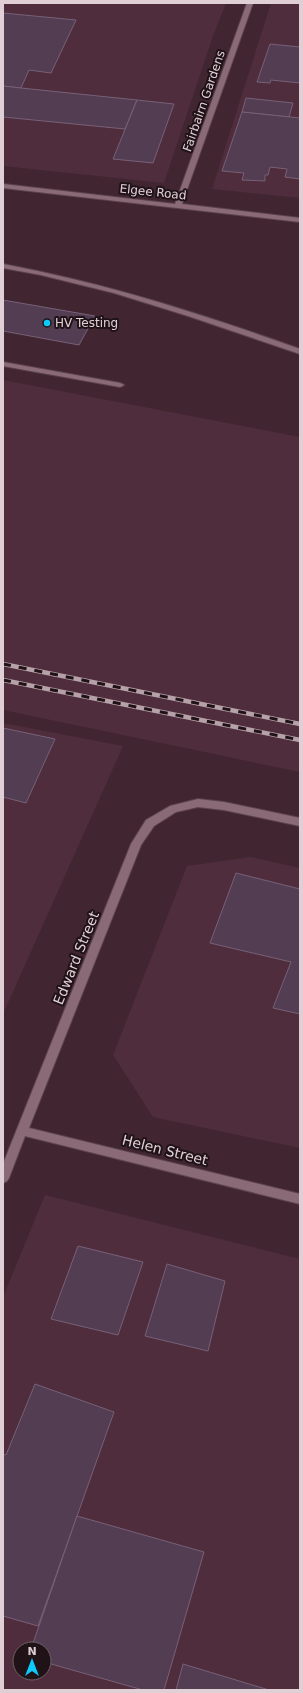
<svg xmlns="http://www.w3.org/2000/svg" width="303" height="1693" viewBox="0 0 303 1693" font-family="'DejaVu Sans',sans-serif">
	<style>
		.built { fill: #4f2d3c; fill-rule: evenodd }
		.building { fill: #523d52; stroke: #786178 }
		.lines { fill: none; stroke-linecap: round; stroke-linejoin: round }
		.service-casing { stroke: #5b444e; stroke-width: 2 }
		.minor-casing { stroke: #5b444e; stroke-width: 2 }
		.service { fill: #8b6a77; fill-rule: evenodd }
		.minor { fill: #8b6a77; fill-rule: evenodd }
		.rail-casing { stroke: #b6a1a9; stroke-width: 4.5 }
		.rail { stroke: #201318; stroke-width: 3; stroke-dasharray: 8; stroke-linecap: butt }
		.poi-dot { fill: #0ccafa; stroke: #201318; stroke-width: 1.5 }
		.labels { text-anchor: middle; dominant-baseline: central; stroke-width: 4; stroke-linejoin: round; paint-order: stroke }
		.far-street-label { font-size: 12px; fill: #e1cfd6; stroke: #201318 }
		.far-poi-label { font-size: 12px; fill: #e1cfd6; stroke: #201318; text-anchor: start }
		.street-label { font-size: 14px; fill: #e1cfd6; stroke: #201318 }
	</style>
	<rect width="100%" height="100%" fill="#412631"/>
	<g class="built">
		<polygon points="3,3 226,3 214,33 164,183 3,166"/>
		<polygon points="271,3 300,3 300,198 212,189"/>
		<polygon points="3,380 300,437 300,772 3,710"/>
		<polygon points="3,723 123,746 3,1014"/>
		<polygon points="251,857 300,868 300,1148 153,1117 113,1055 187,866"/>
		<path d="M 45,1195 L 300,1259 L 300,1690 L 3,1690 L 3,1297 ZM 20,1649 L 44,1649 L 44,1673 L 20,1673 Z"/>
	</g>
	<g class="building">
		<polygon points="3,13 76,20 51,73 29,70 21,88 3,86"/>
		<polygon points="270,44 300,47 300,83 271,80 270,83 257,82"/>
		<polygon points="3,86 21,88 137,100 125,129 3,117"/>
		<polygon points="246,98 293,103 289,117 242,112"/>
		<polygon points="137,100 174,104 153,163 113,159"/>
		<polygon points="242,112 300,118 300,179 285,177 287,169 270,167 268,175 265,175 265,181 242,180 244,173 222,171"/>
		<polygon points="3,300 95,316 79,345 3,331"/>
		<polygon points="3,728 55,739 26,803 3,797"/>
		<polygon points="236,873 300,889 300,1014 273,1008 291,962 210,943"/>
		<polygon points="78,1246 143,1262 118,1335 51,1319"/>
		<polygon points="167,1264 225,1281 208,1351 145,1336"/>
		<polygon points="35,1384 114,1412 38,1626 3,1616 3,1454 6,1455"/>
		<polygon points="77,1516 204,1552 164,1690 143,1690 44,1662 44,1649 31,1649"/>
		<polygon points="183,1664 269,1690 176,1690"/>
	</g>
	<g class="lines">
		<g class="service-casing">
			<g id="service">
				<path d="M 3,264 C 105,283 202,314 300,349 L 300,354 L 188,316 L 114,293 L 41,275 L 3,268 Z"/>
				<polygon points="3,362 120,383 124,385 120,387 3,366"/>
			</g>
		</g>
		<g class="minor-casing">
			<g id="minor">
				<polygon points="247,3 253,3 182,204 300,218 300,222 3,188 3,184 175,204"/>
				<polygon points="198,799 224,802 300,818 300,826 224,810 198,807 176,812 154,826 141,845 29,1128 300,1194 300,1204 25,1136 9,1178 7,1181 3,1183 3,1164 131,844 146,820 170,806"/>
			</g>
		</g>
		<use href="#service" class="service"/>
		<use href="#minor" class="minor"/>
		<g class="rail-casing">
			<g id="rail">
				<polyline points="3,664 300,724"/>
				<polyline points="3,680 300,740"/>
			</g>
		</g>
		<use href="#rail" class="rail"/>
	</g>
	<circle class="poi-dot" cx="47" cy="323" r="4"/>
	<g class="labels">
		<g class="far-street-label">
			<text transform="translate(204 101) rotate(-71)">Fairbairn Gardens</text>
			<text transform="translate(153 192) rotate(6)">Elgee Road</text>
		</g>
		<g class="far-poi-label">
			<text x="55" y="323">HV Testing</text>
		</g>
		<g class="street-label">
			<text transform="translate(76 958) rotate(-68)">Edward Street</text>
			<text transform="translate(165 1150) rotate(14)">Helen Street</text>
		</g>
	</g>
	<rect width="303" height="1693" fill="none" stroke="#e1cfd6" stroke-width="8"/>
	<g transform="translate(32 1661)"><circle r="19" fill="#201318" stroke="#6d5e64"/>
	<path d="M0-3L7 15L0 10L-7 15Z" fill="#0ccafa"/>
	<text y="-6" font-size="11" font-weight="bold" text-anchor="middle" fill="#e1cfd6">N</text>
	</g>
</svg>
